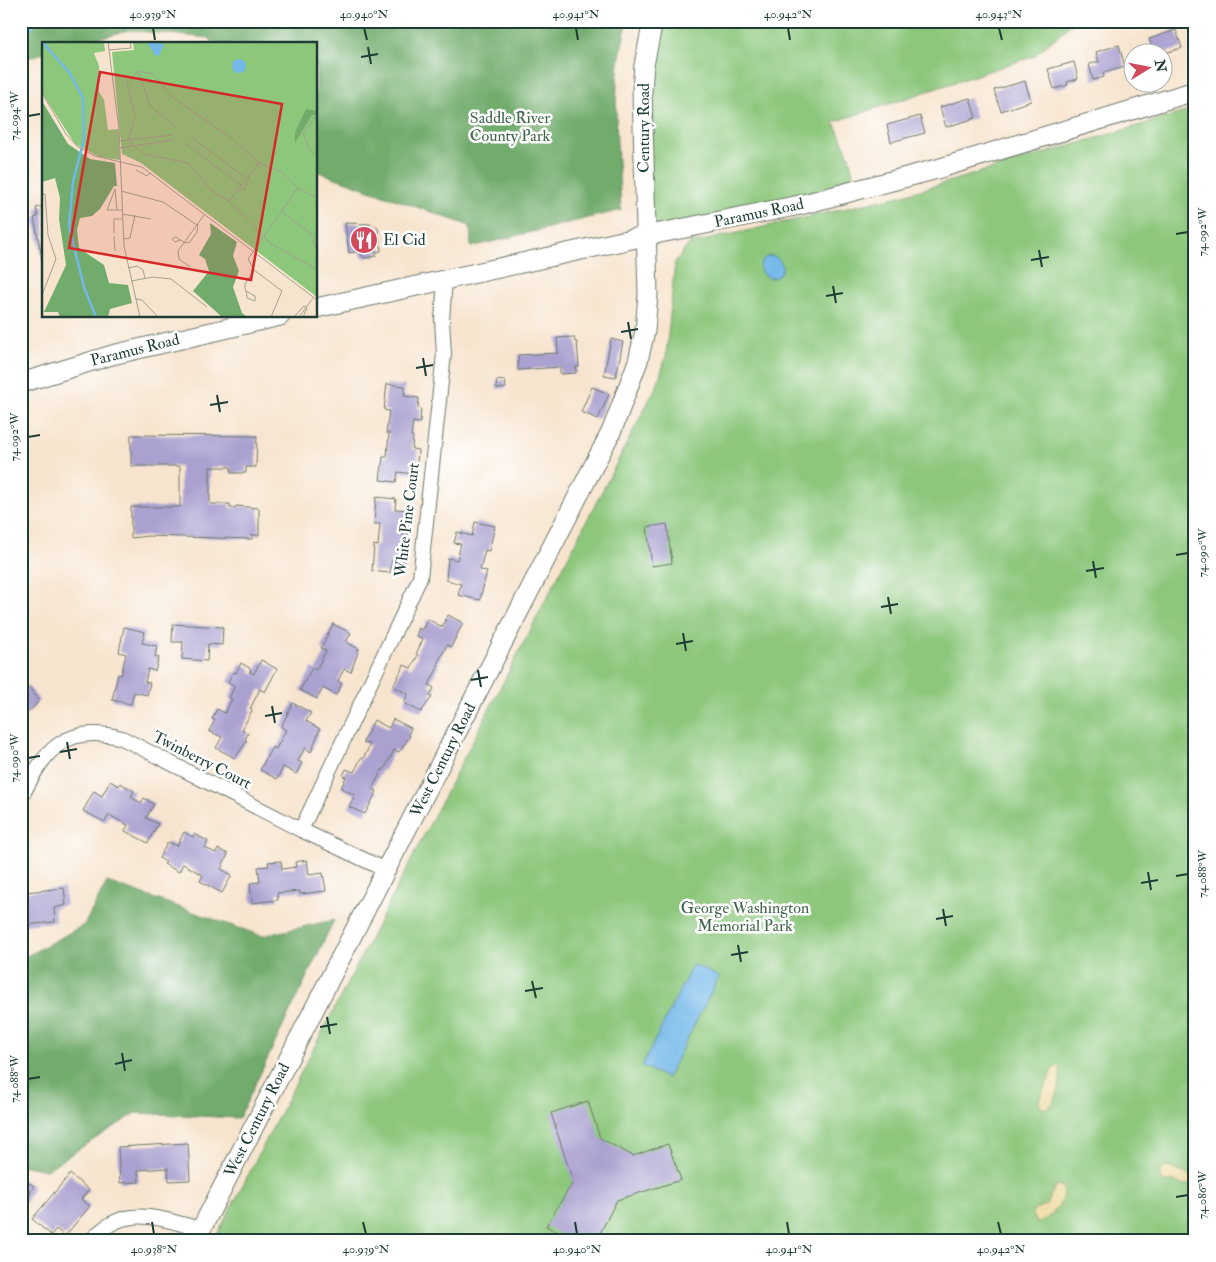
<svg xmlns="http://www.w3.org/2000/svg" width="1216" height="1262" viewBox="0 0 1216 1262" font-family="'IM FELL Double Pica',serif">
	<style>
		.green { fill: #8cc77c; stroke: #568258 }
		.forest { fill: #71ac6c; stroke: #487450 }
		.sand { fill: #eeda9e; stroke: #868c69 }
		.water { fill: #73b8e9; stroke: #497a8e }
		.lines { fill: none; stroke-linecap: round; stroke-linejoin: round }
		.river { stroke: #73b8e9; stroke-width: 22 }
		.building { fill: #aaa1d0 }
		.minor-casing { stroke: #6b776a; stroke-width: 16 }
		.secondary-casing { stroke: #6b776a; stroke-width: 21 }
		.minor { stroke: #fff; stroke-width: 14 }
		.secondary { stroke: #fff; stroke-width: 19 }
		.ticks { fill: none; stroke: #1f3d34; stroke-width: 2 }
		.labels { text-anchor: middle; dominant-baseline: central; stroke-width: 5; stroke-linejoin: round; paint-order: stroke }
		.park-label { font-size: 16px; fill: #40664a; stroke: #fff }
		.street-label { font-size: 16px; fill: #1f3d34; stroke: #fff }
		.poi-label { font-size: 16px; fill: #1f3d34; stroke: #fff; text-anchor: start }
		.inset-river { fill: none; stroke: #73b8e9; stroke-width: 2.5 }
		.inset-road { fill: none; stroke: #a1a190; stroke-width: 1 }
		.view { fill: #d62828; fill-opacity: 0.15; stroke: #d62828; stroke-width: 2.5 }
		.inset-edge { fill: none; stroke: #1f3d34; stroke-width: 2.5 }
		.neatline { fill: none; stroke: #1f3d34; stroke-width: 2 }
		.ticks-label { font-size: 12px; text-anchor: middle; fill: #1f3d34 }
	</style>
	<rect width="100%" height="100%" fill="#fff"/>
	<filter id="ink" filterUnits="userSpaceOnUse"><feTurbulence type="fractalNoise" baseFrequency=".02" numOctaves="2"/><feDisplacementMap in="SourceGraphic" scale="10" xChannelSelector="R" yChannelSelector="G"/><feConvolveMatrix kernelMatrix="1 2 1 2 8 2 1 2 1" color-interpolation-filters="sRGB"/></filter>
	<filter id="wash" filterUnits="userSpaceOnUse"><feTurbulence type="fractalNoise" baseFrequency=".0096" numOctaves="4" result="noise"/><feDisplacementMap in="SourceGraphic" scale="20" xChannelSelector="R" yChannelSelector="G"/><feGaussianBlur stdDeviation="1.12" result="paint"/><feColorMatrix in="noise" values="0 0 0 0 0 0 0 0 0 0 0 0 0 0 0 0 0 1.4 0 .05"/><feComposite in="paint" operator="in"/></filter>
	<g filter="url(#wash)">
		<rect width="100%" height="100%" fill="#f7e4ce"/>
		<g class="green">
			<polygon points="653,21 1075,21 1034,56 834,122 849,156 857,191 645,236"/>
			<polygon points="1195,109 1195,1241 214,1241 657,385 666,357 675,262 689,244 900,196"/>
		</g>
		<g class="forest">
			<path d="M 21,21 L 628,21 C 609,83 618,147 621,210 L 471,247 L 470,226 L 316,171 L 316,44 L 213,44 L 210,38 L 128,30 L 77,44 L 44,44 L 44,53 L 21,60 Z"/>
			<polygon points="107,882 262,936 334,920 239,1118 136,1113 46,1170 21,1165 21,959 84,925"/>
		</g>
		<g class="sand">
			<path d="M 1059,1065 C 1062,1078 1059,1101 1047,1108 L 1042,1108 L 1039,1103 C 1040,1092 1049,1083 1051,1071 Z"/>
			<path d="M 1164,1167 C 1172,1166 1178,1173 1186,1173 L 1191,1178 L 1191,1183 L 1184,1186 L 1175,1181 L 1164,1182 L 1159,1175 Z"/>
			<path d="M 1056,1185 L 1063,1187 C 1065,1205 1052,1215 1039,1223 L 1035,1221 L 1032,1214 L 1034,1210 L 1046,1205 Z"/>
		</g>
		<g class="water">
			<circle cx="771" cy="267" r="11"/>
			<polygon points="693,964 719,977 667,1078 642,1066"/>
		</g>
		<g class="lines">
			<polyline class="river" points="21,22 24,21"/>
		</g>
		<g id="blocks">
			<g class="building">
				<polygon points="1194,21 1195,43 1194,43 1188,23"/>
				<polygon points="1176,30 1182,48 1164,53 1154,52 1149,39"/>
				<polygon points="1119,45 1125,67 1103,73 1104,77 1093,80 1089,64 1099,62 1096,52"/>
				<polygon points="1074,62 1078,79 1067,82 1068,85 1054,89 1048,69"/>
				<polygon points="1025,81 1031,101 1001,111 994,90"/>
				<polygon points="970,98 976,118 946,127 940,107"/>
				<polygon points="920,116 925,133 891,142 887,125"/>
				<polygon points="44,206 44,262 43,262 34,218 38,217 36,208"/>
				<polygon points="345,223 372,224 378,228 381,251 376,252 376,256 365,258 361,255 361,251 349,253"/>
				<polygon points="574,337 575,342 577,342 579,367 576,367 576,373 560,374 560,367 518,370 518,355 558,353 557,338"/>
				<polygon points="611,339 623,342 616,377 604,375"/>
				<polygon points="505,380 506,388 497,389 496,381"/>
				<polygon points="387,384 405,386 404,396 419,398 418,408 421,409 420,423 413,422 411,436 413,436 412,449 418,450 417,463 414,463 413,474 398,472 396,482 380,480 383,457 387,457 389,433 386,433 389,411 384,410"/>
				<polygon points="592,387 609,394 598,419 581,412"/>
				<polygon points="131,435 257,436 256,467 246,467 246,473 231,473 231,467 210,467 210,504 230,504 230,508 235,508 236,506 259,508 259,535 252,535 252,539 148,536 131,538 131,507 180,507 180,466 131,466"/>
				<polygon points="376,497 396,499 395,509 410,510 411,534 404,534 403,548 408,548 406,561 392,560 390,573 372,571 374,545 378,546 380,524 374,524"/>
				<polygon points="475,522 495,526 489,551 485,550 480,570 487,571 480,600 458,595 461,584 446,580 448,558 457,560 461,544 454,543 457,532 472,536"/>
				<polygon points="667,524 672,563 652,566 647,527"/>
				<polygon points="448,615 463,623 451,647 447,645 437,664 439,665 429,685 434,688 430,696 432,697 421,712 404,703 408,694 393,686 404,665 411,668 418,655 416,654 423,639 416,636 419,628 422,630 428,619 442,627"/>
				<polygon points="173,624 223,627 222,645 208,644 207,661 182,659 183,642 172,642"/>
				<polygon points="333,624 351,633 346,642 359,649 351,672 344,669 338,681 342,684 336,695 323,688 317,699 300,690 312,668 316,670 326,651 321,648"/>
				<polygon points="124,627 145,632 142,643 157,646 155,657 159,657 155,671 148,669 145,682 150,683 147,695 134,692 131,704 112,700 118,674 121,675 126,654 119,652"/>
				<polygon points="261,660 277,669 265,692 260,689 250,709 252,710 242,730 248,733 245,740 247,741 235,758 216,748 222,737 209,731 215,720 212,719 217,709 225,713 232,699 229,698 235,686 228,682 233,672 236,673 241,663 251,669 250,672 254,674"/>
				<polygon points="28,686 39,700 34,707 25,714 23,712 21,714 21,692"/>
				<polygon points="293,703 311,713 306,721 320,729 311,752 305,748 298,761 302,763 296,774 283,767 277,779 260,770 272,747 276,749 286,730 281,727"/>
				<polygon points="393,719 411,728 408,735 410,736 399,752 394,750 384,770 382,770 372,789 377,791 365,814 349,807 355,795 341,788 346,777 343,776 346,769 354,772 361,758 363,759 370,745 363,742 374,720 389,728"/>
				<polygon points="110,781 119,786 120,783 134,791 131,797 141,803 144,798 154,804 146,818 158,824 148,843 125,831 128,825 109,815 105,822 83,811 94,791 102,796"/>
				<polygon points="184,832 193,837 194,834 208,841 205,848 216,853 218,849 228,854 221,869 232,875 222,893 200,881 203,875 183,864 179,872 164,864 166,862 159,858 168,842 177,846"/>
				<polygon points="307,860 309,875 323,873 326,891 300,894 300,891 277,893 278,900 252,903 250,883 260,882 258,867 269,866 268,862 281,861 282,869 296,867 295,862"/>
				<polygon points="64,888 66,905 54,908 55,922 24,925 21,895 26,894 26,892"/>
				<polygon points="588,1101 600,1138 633,1156 668,1144 681,1180 617,1200 596,1241 574,1241 546,1226 573,1182 551,1113"/>
				<polygon points="188,1143 190,1180 169,1181 168,1168 138,1170 139,1182 120,1183 118,1147"/>
				<polygon points="70,1174 89,1190 81,1199 90,1206 65,1236 56,1229 51,1235 32,1219"/>
				<polygon points="21,1179 34,1186 21,1209"/>
			</g>
		</g>
	</g>
	<g filter="url(#ink)">
		<use href="#blocks" fill-opacity="0" stroke="#6b776a" stroke-width="1"/>
		<g class="lines">
			<g class="minor-casing">
				<g id="minor">
					<path d="M 21,798 C 44,751 64,723 122,738 L 301,830 L 386,870"/>
					<polyline points="301,830 420,578 444,354 442,320 445,280"/>
					<path d="M 91,1241 C 123,1202 160,1219 201,1229"/>
				</g>
			</g>
			<g class="secondary-casing">
				<g id="secondary">
					<polyline points="316,308 645,236 800,205 937,169 1195,91"/>
					<polyline points="21,383 112,355 280,316"/>
					<polyline points="195,1241 612,430 638,361 645,331 648,294 642,91 644,65 653,21"/>
				</g>
			</g>
			<use href="#minor" class="minor"/>
			<use href="#secondary" class="secondary"/>
		</g>
	</g>
	<path class="ticks" d="M 153,28 L 155,40M 364,28 L 367,40M 576,28 L 578,40M 788,28 L 790,40M 999,28 L 1002,40M 368,47 L 371,64M 361,57 L 378,54M 28,116 L 40,114M 1176,234 L 1188,232M 1039,250 L 1042,267M 1031,260 L 1049,257M 833,286 L 836,303M 826,296 L 843,293M 628,322 L 631,339M 621,332 L 638,329M 423,358 L 426,376M 416,368 L 433,365M 217,395 L 220,412M 210,405 L 228,402M 28,437 L 40,435M 1176,555 L 1188,553M 1093,561 L 1096,578M 1086,571 L 1104,568M 888,597 L 891,614M 881,607 L 898,604M 683,633 L 686,651M 676,644 L 693,641M 478,670 L 481,687M 471,680 L 488,677M 272,706 L 275,723M 265,716 L 282,713M 67,742 L 70,759M 60,752 L 77,749M 28,758 L 40,756M 1148,872 L 1151,890M 1176,876 L 1188,874M 1141,883 L 1158,880M 943,909 L 946,926M 936,919 L 953,916M 738,945 L 741,962M 731,955 L 748,952M 532,981 L 536,998M 525,991 L 543,988M 327,1017 L 330,1034M 320,1027 L 337,1024M 122,1053 L 125,1071M 115,1064 L 132,1060M 28,1079 L 40,1077M 1176,1197 L 1188,1195M 152,1222 L 154,1234M 363,1222 L 366,1234M 575,1222 L 577,1234M 787,1222 L 789,1234M 998,1222 L 1001,1234"/>
	<defs>
		<g id="restaurant-disc" transform="scale(1.4375)"><circle r="9.5" fill="#d1495b" stroke="#fff"/><path d="M-5-6h1v4h1v-4h1v4h1v-4h1v5L-1.5 .5V6h-2V.5L-5-1ZM5-6V6H3V1.5H1.5Q1.5-4 5-6Z" fill="#fff"/></g>
	</defs>
	<g fill-rule="evenodd">
		<use href="#restaurant-disc" x="364" y="240"/>
	</g>
	<g class="labels">
		<g class="park-label">
			<text x="510" y="118">Saddle River<tspan x="510" dy="18">County Park</tspan></text>
			<text x="745" y="908">George Washington<tspan x="745" dy="18">Memorial Park</tspan></text>
		</g>
		<g class="street-label">
			<text transform="translate(644 128) rotate(-90)">Century Road</text>
			<text transform="translate(759 213) rotate(-12)">Paramus Road</text>
			<text transform="translate(135 350) rotate(-14)">Paramus Road</text>
			<text transform="translate(407 520) rotate(-83)">White Pine Court</text>
			<text transform="translate(202 760) rotate(27)">Twinberry Court</text>
			<text transform="translate(443 760) rotate(-63)">West Century Road</text>
			<text transform="translate(257 1120) rotate(-63)">West Century Road</text>
		</g>
		<g class="poi-label">
			<text x="383" y="240">El Cid</text>
		</g>
	</g>
	<g transform="translate(42 42)">
		<rect width="275" height="275" fill="#f7e4ce"/>
		<path d="M 0,0 L 62,0 L 63,9 L 52,11 L 57,24 L 57,50 L 62,58 L 66,88 L 77,87 L 78,118 L 57,115 L 33,102 L 0,51 ZM 91,0 L 275,0 L 275,69 L 272,70 L 275,71 L 275,255 L 99,121 L 80,112 L 70,10 L 92,8 Z" fill="#8cc77c"/>
		<path d="M 0,59 L 26,102 L 48,117 L 73,121 L 75,144 L 72,144 L 58,167 L 50,174 L 38,176 L 35,188 L 37,206 L 62,223 L 67,241 L 86,243 L 90,261 L 68,267 L 66,275 L 18,275 L 16,270 L 2,270 L 24,223 L 17,177 L 18,156 L 13,136 L 0,140 ZM 264,67 L 275,69 L 275,73 L 270,73 L 253,101 L 253,90 ZM 168,181 L 195,200 L 191,214 L 197,229 L 191,245 L 200,271 L 205,275 L 180,275 L 151,249 L 167,229 L 163,217 L 157,213 L 169,192 Z" fill="#71ac6c"/>
		<path d="M 105,0 L 122,2 L 117,14 L 113,13 ZM190 24a7 7 0 1 1 14 0a7 7 0 1 1-14 0Z" fill="#73b8e9"/>
		<path class="inset-river" d="M 0,0 L 27,30 L 41,56 L 42,97 L 31,140 L 27,184 L 42,245 L 54,275"/>
		<path class="inset-road" d="M 66,0 L 77,87 L 82,204 L 98,275M 67,8 L 89,6 L 88,0M 96,29 L 85,42 L 93,74 L 87,96 L 90,103 L 102,112 L 146,121 L 170,149 L 187,159 L 229,202 L 275,227M 0,51 L 24,92 L 36,105 L 53,114 L 100,125 L 275,258M 275,73 L 261,91 L 267,107 L 275,114M 135,86 L 109,65 L 96,29 L 111,32 L 130,55 L 189,96 L 217,121 L 240,130 L 256,146 L 275,156M 149,95 L 205,137M 77,99 L 130,93M 144,102 L 200,144M 78,106 L 131,98M 94,128 L 105,134 L 108,131M 73,147 L 65,168 L 80,168M 73,147 L 75,168M 197,148 L 203,147 L 207,135M 79,149 L 121,160 L 155,183M 0,153 L 3,152 L 6,193 L 14,217 L 0,253M 187,159 L 217,121M 239,169 L 272,194M 80,172 L 109,177M 72,191 L 72,177 L 80,177M 275,192 L 271,199 L 275,207M 72,194 L 73,209M 82,197 L 88,196 L 93,173M 138,198 L 133,200 L 130,197 L 133,195 L 134,195 L 143,201 L 148,200 L 155,190 L 156,182M 148,225 L 137,217 L 136,209 L 162,173M 86,226 L 95,224 L 101,228 L 103,236M 89,239 L 111,235 L 129,237 L 165,265M 204,249 L 213,254 L 213,259 L 205,256 L 205,254 L 204,249 L 203,246 L 203,242 L 212,228M 94,257 L 100,258 L 116,275M 229,275 L 240,249 L 212,228 L 206,217 L 256,146M 252,275 L 262,264 L 265,266 L 261,275M 257,275 L 271,256"/>
		<path class="view" d="M 58,30 L 240,62 L 209,238 L 27,206 Z"/>
		<rect width="275" height="275" class="inset-edge"/>
	</g>
	<rect width="1216" height="1262" fill="none" stroke="#fff" stroke-width="55"/>
	<g transform="translate(1148 68) rotate(80)"><circle r="24" fill="#ffffff" stroke="#a5b1ae"/>
	<path d="M0-4L9 19L0 12L-9 19Z" fill="#d1495b"/>
	<text y="-8" font-size="14" font-weight="bold" text-anchor="middle" fill="#1f3d34">N</text>
	</g>
	<rect x="28" y="28" width="1160" height="1206" class="neatline"/>
	<g class="ticks-label">
		<text x="153" y="18">40.939°N</text>
		<text x="364" y="18">40.940°N</text>
		<text x="576" y="18">40.941°N</text>
		<text x="788" y="18">40.942°N</text>
		<text x="999" y="18">40.943°N</text>
		<text transform="translate(14 116) rotate(-90)" y="4">74.094°W</text>
		<text transform="translate(1202 232) rotate(-90)" y="4">74.092°W</text>
		<text transform="translate(14 437) rotate(-90)" y="4">74.092°W</text>
		<text transform="translate(1202 553) rotate(-90)" y="4">74.090°W</text>
		<text transform="translate(14 758) rotate(-90)" y="4">74.090°W</text>
		<text transform="translate(1202 874) rotate(-90)" y="4">74.088°W</text>
		<text transform="translate(14 1079) rotate(-90)" y="4">74.088°W</text>
		<text transform="translate(1202 1195) rotate(-90)" y="4">74.086°W</text>
		<text x="154" y="1253">40.938°N</text>
		<text x="366" y="1253">40.939°N</text>
		<text x="577" y="1253">40.940°N</text>
		<text x="789" y="1253">40.941°N</text>
		<text x="1001" y="1253">40.942°N</text>
	</g>
</svg>
